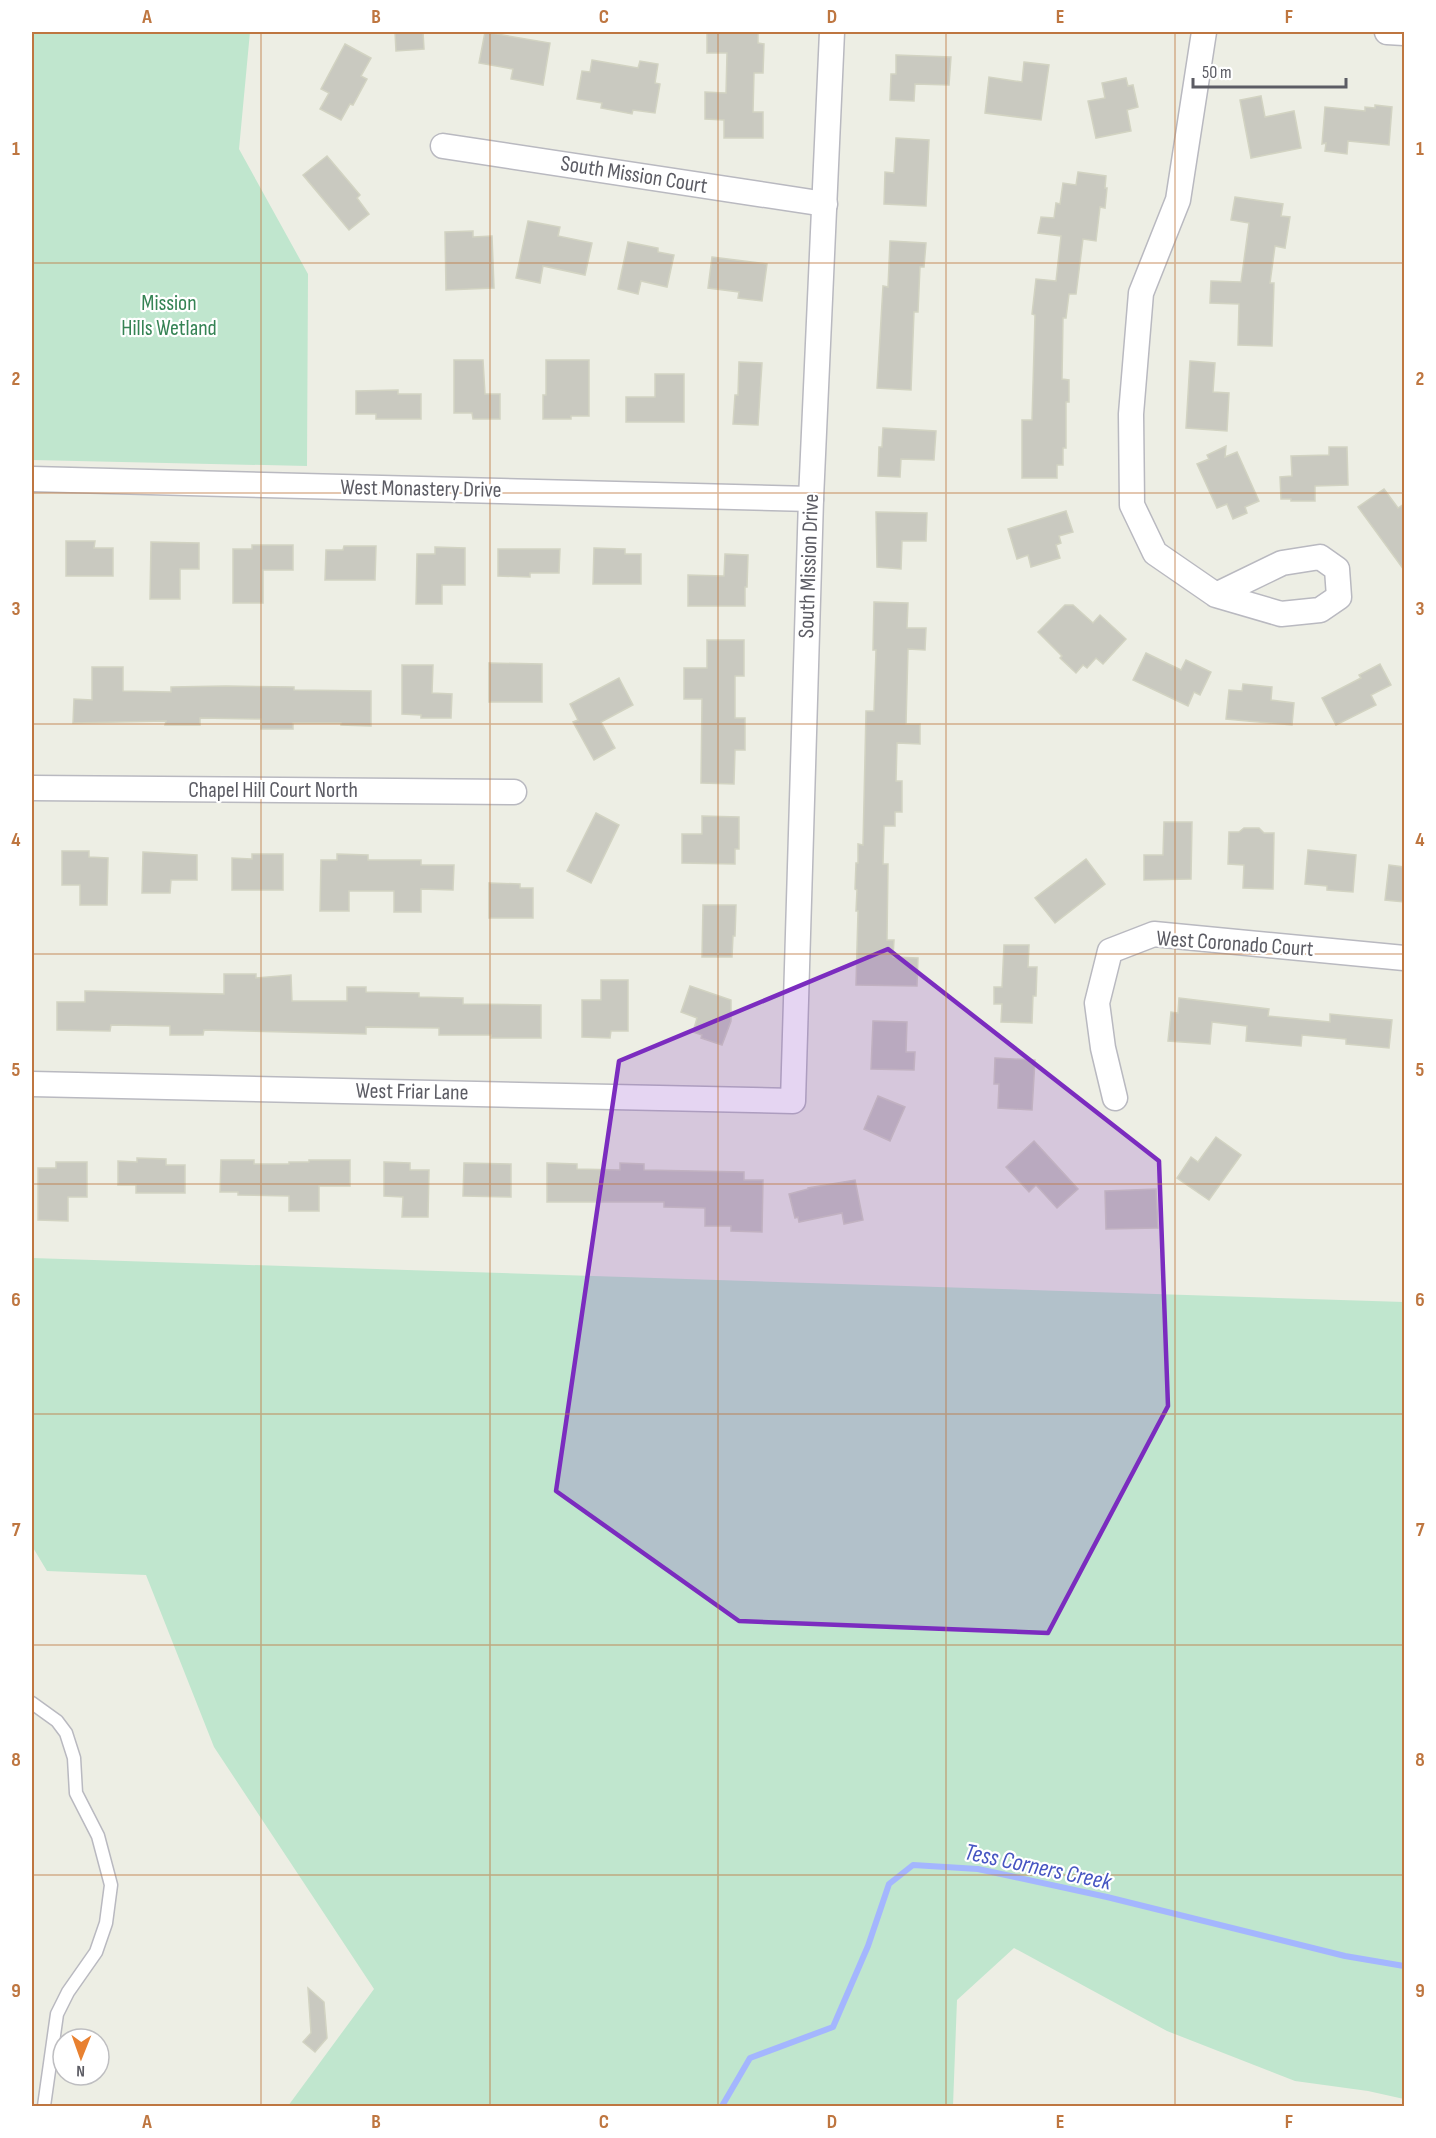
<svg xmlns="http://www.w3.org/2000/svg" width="1436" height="2138" viewBox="0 0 1436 2138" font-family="'Sofia Sans Condensed',sans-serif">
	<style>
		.green { fill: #c0e6ce }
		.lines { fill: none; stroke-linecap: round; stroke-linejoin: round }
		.stream { stroke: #a4b6fe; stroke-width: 6 }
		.building { fill: #c9c9c0; stroke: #d2d3c2; stroke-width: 1.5 }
		.lane-casing { stroke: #b9b9c0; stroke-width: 15 }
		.street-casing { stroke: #b9b9c0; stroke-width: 27 }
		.lane { stroke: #fff; stroke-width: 12 }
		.street { stroke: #fff; stroke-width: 24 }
		.marked { fill: #7b2cbf; fill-opacity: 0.2; stroke: #7b2cbf; stroke-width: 4.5; stroke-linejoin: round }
		.grid { fill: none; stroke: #be7640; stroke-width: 1.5; stroke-opacity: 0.55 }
		.labels { text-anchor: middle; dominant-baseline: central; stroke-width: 4.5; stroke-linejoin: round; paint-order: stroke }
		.street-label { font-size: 22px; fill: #5c5c64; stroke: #fff }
		.park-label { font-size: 22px; fill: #358354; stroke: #fff }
		.water-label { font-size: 24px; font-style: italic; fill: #4655c2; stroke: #fff }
		.neatline { fill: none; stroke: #be7640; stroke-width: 2 }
		.grid-label { font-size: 20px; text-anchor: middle; font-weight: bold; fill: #be7640 }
	</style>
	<rect width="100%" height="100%" fill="#edeee4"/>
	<g class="green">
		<polygon points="32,32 250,32 239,149 308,274 307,466 32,460"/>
		<polygon points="32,1258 1404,1302 1404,2099 1368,2091 1295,2081 1167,2031 1014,1948 957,2000 953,2106 288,2106 374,1989 214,1747 146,1575 47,1571 32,1546"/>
	</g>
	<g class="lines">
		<polyline class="stream" points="722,2106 750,2058 833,2027 868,1946 889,1884 913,1865 978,1869 1107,1897 1345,1956 1404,1966"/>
	</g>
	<g class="building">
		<polygon points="395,32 423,32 424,49 396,51"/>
		<polygon points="485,32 550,43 543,85 511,79 513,69 479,63"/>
		<polygon points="707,32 758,32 758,43 764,44 763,73 754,73 753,112 763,112 763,138 724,138 724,120 705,119 705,92 726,93 727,53 707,53"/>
		<polygon points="345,44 371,58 361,76 367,79 353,105 350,104 341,120 320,109 329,93 321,89"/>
		<polygon points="896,55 951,57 949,85 915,84 914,101 890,100 891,74 896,74"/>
		<polygon points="592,60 638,68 640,61 658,64 655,83 660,84 655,113 633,110 632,114 601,108 602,103 577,99 582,71 590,72"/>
		<polygon points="1024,62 1049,65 1041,120 985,113 989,77 1022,82"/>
		<polygon points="1126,78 1128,86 1133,85 1138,107 1127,110 1131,131 1096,138 1088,101 1105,98 1102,83"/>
		<polygon points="1261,96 1265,117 1294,111 1301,148 1251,158 1240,100"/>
		<polygon points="1375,105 1392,107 1389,145 1348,141 1347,154 1325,151 1326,143 1322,144 1325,107 1365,111 1365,107 1375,108"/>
		<polygon points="896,138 929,140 926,206 884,204 885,172 894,173"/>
		<polygon points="327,156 360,195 357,198 369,214 349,230 303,175"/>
		<polygon points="1078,172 1106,176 1105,188 1107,188 1105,208 1100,207 1096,241 1083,239 1076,294 1069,294 1066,318 1063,318 1062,379 1069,380 1069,402 1066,402 1066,448 1063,448 1063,465 1057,465 1057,478 1022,478 1022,420 1032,420 1035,315 1032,314 1036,279 1056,281 1061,236 1038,233 1041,217 1054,218 1056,203 1060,204 1063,183 1076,185"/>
		<polygon points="1235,197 1283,204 1281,216 1290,217 1285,248 1275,246 1270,283 1274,283 1272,346 1238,345 1239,304 1210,303 1211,281 1241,282 1249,223 1231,220"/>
		<polygon points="528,221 560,227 558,236 592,243 585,275 543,266 540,283 516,278"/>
		<polygon points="473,231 473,237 492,236 494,288 446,290 445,232"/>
		<polygon points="890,241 926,243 924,267 920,267 918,312 914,312 911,390 877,388 883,286 888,287"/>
		<polygon points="628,242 658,248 658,252 674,255 667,287 641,281 638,294 618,289"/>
		<polygon points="712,257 767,264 762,301 738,298 739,292 708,288"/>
		<polygon points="454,360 483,360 485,394 500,394 500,419 473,419 472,413 454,413"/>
		<polygon points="546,360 589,360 589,416 571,416 571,419 543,419 543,395 546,395"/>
		<polygon points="1190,361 1215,363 1213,392 1229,393 1227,431 1186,428"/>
		<polygon points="739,362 762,363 758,425 733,424 735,395 738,395"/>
		<polygon points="655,374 684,374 684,422 626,422 626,397 655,397"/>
		<polygon points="398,390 398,394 421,394 421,419 376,419 376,414 356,414 356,391"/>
		<polygon points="883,428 936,431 934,460 901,459 900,477 878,476 879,447 882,447"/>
		<polygon points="1226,446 1225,457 1237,452 1259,501 1245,507 1247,513 1233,519 1227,504 1217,508 1197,464 1209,459 1207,455"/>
		<polygon points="1329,447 1347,447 1348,485 1315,486 1315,501 1291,501 1291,499 1281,499 1280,477 1292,476 1291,456 1329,455"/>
		<polygon points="1384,489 1398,508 1404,504 1404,570 1358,507"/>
		<polygon points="1066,511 1073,532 1059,536 1061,543 1056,545 1060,558 1031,567 1028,555 1017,559 1008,529"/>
		<polygon points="876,512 927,513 926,541 902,541 901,569 877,567"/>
		<polygon points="66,541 95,541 94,548 113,548 113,576 66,576"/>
		<polygon points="151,542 199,543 199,569 180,569 180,599 150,599"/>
		<polygon points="252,545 293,545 293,570 263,570 263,603 233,603 233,549 252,549"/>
		<polygon points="344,546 376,546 375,580 325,580 326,550 343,550"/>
		<polygon points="435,547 465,548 465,585 442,585 442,604 416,604 417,554 435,554"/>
		<polygon points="594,548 625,549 625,554 641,554 641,584 593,584"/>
		<polygon points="498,549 560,549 559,573 530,573 530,577 498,576"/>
		<polygon points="725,554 748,555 747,587 745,587 745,606 688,606 688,575 724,576"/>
		<polygon points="874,602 908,603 907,628 926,628 925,650 908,649 906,724 920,724 920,744 897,743 896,781 902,781 902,812 895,812 895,826 884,826 883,864 888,864 887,940 894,940 893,957 918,958 917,986 856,985 858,911 856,911 857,890 855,889 856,863 858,863 858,844 863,845 866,711 874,711 876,650 873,650"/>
		<polygon points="1065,605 1073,605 1093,623 1100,615 1126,639 1103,664 1096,658 1087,668 1083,665 1076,673 1060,658 1062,656 1038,632"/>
		<polygon points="707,640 744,640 744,676 735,676 735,718 745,718 745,750 735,750 734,784 701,783 702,699 684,699 684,668 707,668"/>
		<polygon points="1146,653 1181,670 1186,660 1211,672 1200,695 1194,692 1188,706 1133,680"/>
		<polygon points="489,663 542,664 542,702 489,702"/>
		<polygon points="1380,664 1391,685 1371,695 1376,705 1336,725 1322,698 1361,678 1359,675"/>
		<polygon points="402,665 433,665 432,693 452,694 451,718 421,718 421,715 402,714"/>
		<polygon points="92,667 123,667 123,691 171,692 171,687 226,686 294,687 294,690 371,691 371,726 341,725 341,723 293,723 293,729 261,729 261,719 200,718 200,725 165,725 166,721 73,723 74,699 92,700"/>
		<polygon points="619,678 633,705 601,722 615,748 594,760 573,722 578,720 570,704"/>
		<polygon points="1243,684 1272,687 1271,700 1294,703 1292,725 1226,719 1229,690 1242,691"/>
		<polygon points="596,813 619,825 591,883 567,871"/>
		<polygon points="702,816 739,817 739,849 735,849 735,864 682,863 682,834 702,834"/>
		<polygon points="1164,822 1192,822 1191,879 1144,880 1144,855 1163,855"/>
		<polygon points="1244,828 1259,828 1264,833 1274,833 1273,889 1243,888 1244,865 1228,864 1229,832 1239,832"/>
		<polygon points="1308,850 1356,855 1353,892 1327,890 1327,886 1305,884"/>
		<polygon points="62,851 89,851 89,857 108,858 107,905 80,905 80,885 62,885"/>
		<polygon points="143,852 197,855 197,880 171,880 170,893 142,893"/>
		<polygon points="252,854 283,854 283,890 232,890 232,858 252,859"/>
		<polygon points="337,854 368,855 368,860 421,860 421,865 454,865 453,890 421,889 421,912 394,912 394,891 349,891 349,911 320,911 321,860 337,860"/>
		<polygon points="1086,859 1105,884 1055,923 1035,898"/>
		<polygon points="1389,865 1404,867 1404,902 1385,900"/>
		<polygon points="489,883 520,884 520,888 533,888 533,918 489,918"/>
		<polygon points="703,905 736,905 735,936 733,936 732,957 702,957"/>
		<polygon points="1004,945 1029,945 1028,967 1037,967 1036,996 1033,996 1032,1023 1001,1022 1002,1004 994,1004 994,987 1002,987"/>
		<polygon points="224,974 256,974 256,978 291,975 292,1001 347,1001 347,987 366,987 366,992 419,993 419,997 463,998 463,1004 541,1005 541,1038 491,1038 491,1035 439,1035 439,1028 366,1027 366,1034 204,1030 203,1035 170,1035 170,1026 111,1025 110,1031 57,1030 57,1002 85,1002 85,991 224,994"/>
		<polygon points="601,980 628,980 628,1031 611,1031 610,1038 582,1037 582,1000 601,1000"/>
		<polygon points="690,986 731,1000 731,1021 722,1045 701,1038 702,1035 693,1032 697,1018 681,1012"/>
		<polygon points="1179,998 1269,1009 1268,1016 1330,1022 1330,1014 1392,1020 1389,1048 1346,1044 1346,1039 1302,1035 1301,1046 1246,1041 1247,1026 1212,1022 1210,1044 1168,1041 1171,1012 1178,1013"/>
		<polygon points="873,1021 907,1022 906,1052 915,1052 914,1070 871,1069"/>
		<polygon points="995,1058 1035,1060 1032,1110 998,1108 999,1084 994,1084"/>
		<polygon points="878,1096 905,1107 890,1141 864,1129"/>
		<polygon points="1216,1137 1241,1155 1209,1200 1177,1178 1191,1157 1198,1162"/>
		<polygon points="1034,1141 1078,1189 1057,1208 1036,1185 1029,1192 1006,1167"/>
		<polygon points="137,1158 166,1159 166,1165 185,1165 185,1193 136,1193 136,1185 118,1185 118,1161 137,1162"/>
		<polygon points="221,1160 254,1160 254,1164 289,1164 289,1162 309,1162 309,1160 350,1160 350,1186 319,1186 319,1211 289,1211 289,1196 238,1195 238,1192 220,1192"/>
		<polygon points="56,1162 87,1162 87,1197 68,1197 68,1221 38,1220 38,1168 56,1168"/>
		<polygon points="384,1162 410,1163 410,1170 429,1170 428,1217 402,1217 403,1197 384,1196"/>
		<polygon points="464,1163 511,1164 511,1197 463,1196"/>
		<polygon points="547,1163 577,1164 577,1169 620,1170 620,1163 644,1164 644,1170 744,1172 744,1180 763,1180 762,1232 731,1231 731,1226 705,1226 705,1208 664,1207 664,1202 547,1202"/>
		<polygon points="855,1180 863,1220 844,1224 842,1213 799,1222 798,1217 795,1218 789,1194 808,1189 808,1188"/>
		<polygon points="1156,1189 1158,1228 1106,1229 1105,1191"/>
		<polygon points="308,1988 324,2002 327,2038 315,2052 303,2042 311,2033"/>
	</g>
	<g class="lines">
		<g class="lane-casing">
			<polyline id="lane" points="32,1703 57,1721 66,1733 74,1758 76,1793 98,1836 111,1885 106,1923 96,1952 68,1992 57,2014 44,2106"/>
		</g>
		<g class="street-casing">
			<g id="street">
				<polyline points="1204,32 1178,200 1141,293 1131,414 1132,505 1155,553 1216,595 1281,614 1320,610 1339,597 1337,569 1320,557 1282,563 1216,595"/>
				<polyline points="1387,32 1404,33"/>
				<polyline points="443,146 825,204"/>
				<polyline points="32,479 811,499"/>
				<polyline points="32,788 514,792"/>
				<polyline points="32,1084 793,1101 811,499 832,32"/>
				<polyline points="1115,1098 1103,1048 1097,1003 1110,951 1154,934 1404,958"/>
			</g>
		</g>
		<use href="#lane" class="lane"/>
		<use href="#street" class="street"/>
	</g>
	<path class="marked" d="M 888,949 L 1159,1161 L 1168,1406 L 1048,1633 L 739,1621 L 556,1491 L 619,1061 Z"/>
	<path class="grid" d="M 261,32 L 261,2106M 490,32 L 490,2106M 718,32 L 718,2106M 946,32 L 946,2106M 1175,32 L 1175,2106M 32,263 L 1404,263M 32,493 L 1404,493M 32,724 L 1404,724M 32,954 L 1404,954M 32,1184 L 1404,1184M 32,1414 L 1404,1414M 32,1645 L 1404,1645M 32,1875 L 1404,1875"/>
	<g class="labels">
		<g class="street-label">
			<text transform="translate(634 175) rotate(9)">South Mission Court</text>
			<text transform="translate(421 489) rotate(1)">West Monastery Drive</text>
			<text transform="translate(809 566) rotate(-88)">South Mission Drive</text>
			<text x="273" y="790">Chapel Hill Court North</text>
			<text transform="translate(1235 944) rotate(4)">West Coronado Court</text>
			<text transform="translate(412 1092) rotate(1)">West Friar Lane</text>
		</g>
		<g class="park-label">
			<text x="169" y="303">Mission<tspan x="169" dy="25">Hills Wetland</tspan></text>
		</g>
		<g class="water-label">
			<text transform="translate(1038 1867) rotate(12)">Tess Corners Creek</text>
		</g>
	</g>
	<rect width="1436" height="2138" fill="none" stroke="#ffffff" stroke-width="66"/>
	<g transform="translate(81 2057) rotate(181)"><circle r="28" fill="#ffffff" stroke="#bebec1" stroke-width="1.5"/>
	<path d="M0-4.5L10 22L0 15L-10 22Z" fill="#e88130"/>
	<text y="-9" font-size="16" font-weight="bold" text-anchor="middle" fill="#5c5c64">N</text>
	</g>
	<path d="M1193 78v9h153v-9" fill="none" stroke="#5c5c64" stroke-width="3"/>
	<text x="1202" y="78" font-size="18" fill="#5c5c64" stroke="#ffffff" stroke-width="4.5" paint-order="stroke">50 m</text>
	<rect x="33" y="33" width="1370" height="2072" class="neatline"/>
	<g class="grid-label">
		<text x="147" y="23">A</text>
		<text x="376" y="23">B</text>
		<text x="604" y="23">C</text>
		<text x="832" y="23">D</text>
		<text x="1060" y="23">E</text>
		<text x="1289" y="23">F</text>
		<text x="16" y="155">1</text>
		<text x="1420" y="155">1</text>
		<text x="16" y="385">2</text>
		<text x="1420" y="385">2</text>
		<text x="16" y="615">3</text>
		<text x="1420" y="615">3</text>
		<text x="16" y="846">4</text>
		<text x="1420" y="846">4</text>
		<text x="16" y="1076">5</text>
		<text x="1420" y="1076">5</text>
		<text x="16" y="1306">6</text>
		<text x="1420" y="1306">6</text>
		<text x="16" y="1536">7</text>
		<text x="1420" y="1536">7</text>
		<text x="16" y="1766">8</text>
		<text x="1420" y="1766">8</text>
		<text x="16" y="1997">9</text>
		<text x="1420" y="1997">9</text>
		<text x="147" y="2128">A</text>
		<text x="376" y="2128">B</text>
		<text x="604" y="2128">C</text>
		<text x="832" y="2128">D</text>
		<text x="1060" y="2128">E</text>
		<text x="1289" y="2128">F</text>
	</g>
</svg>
